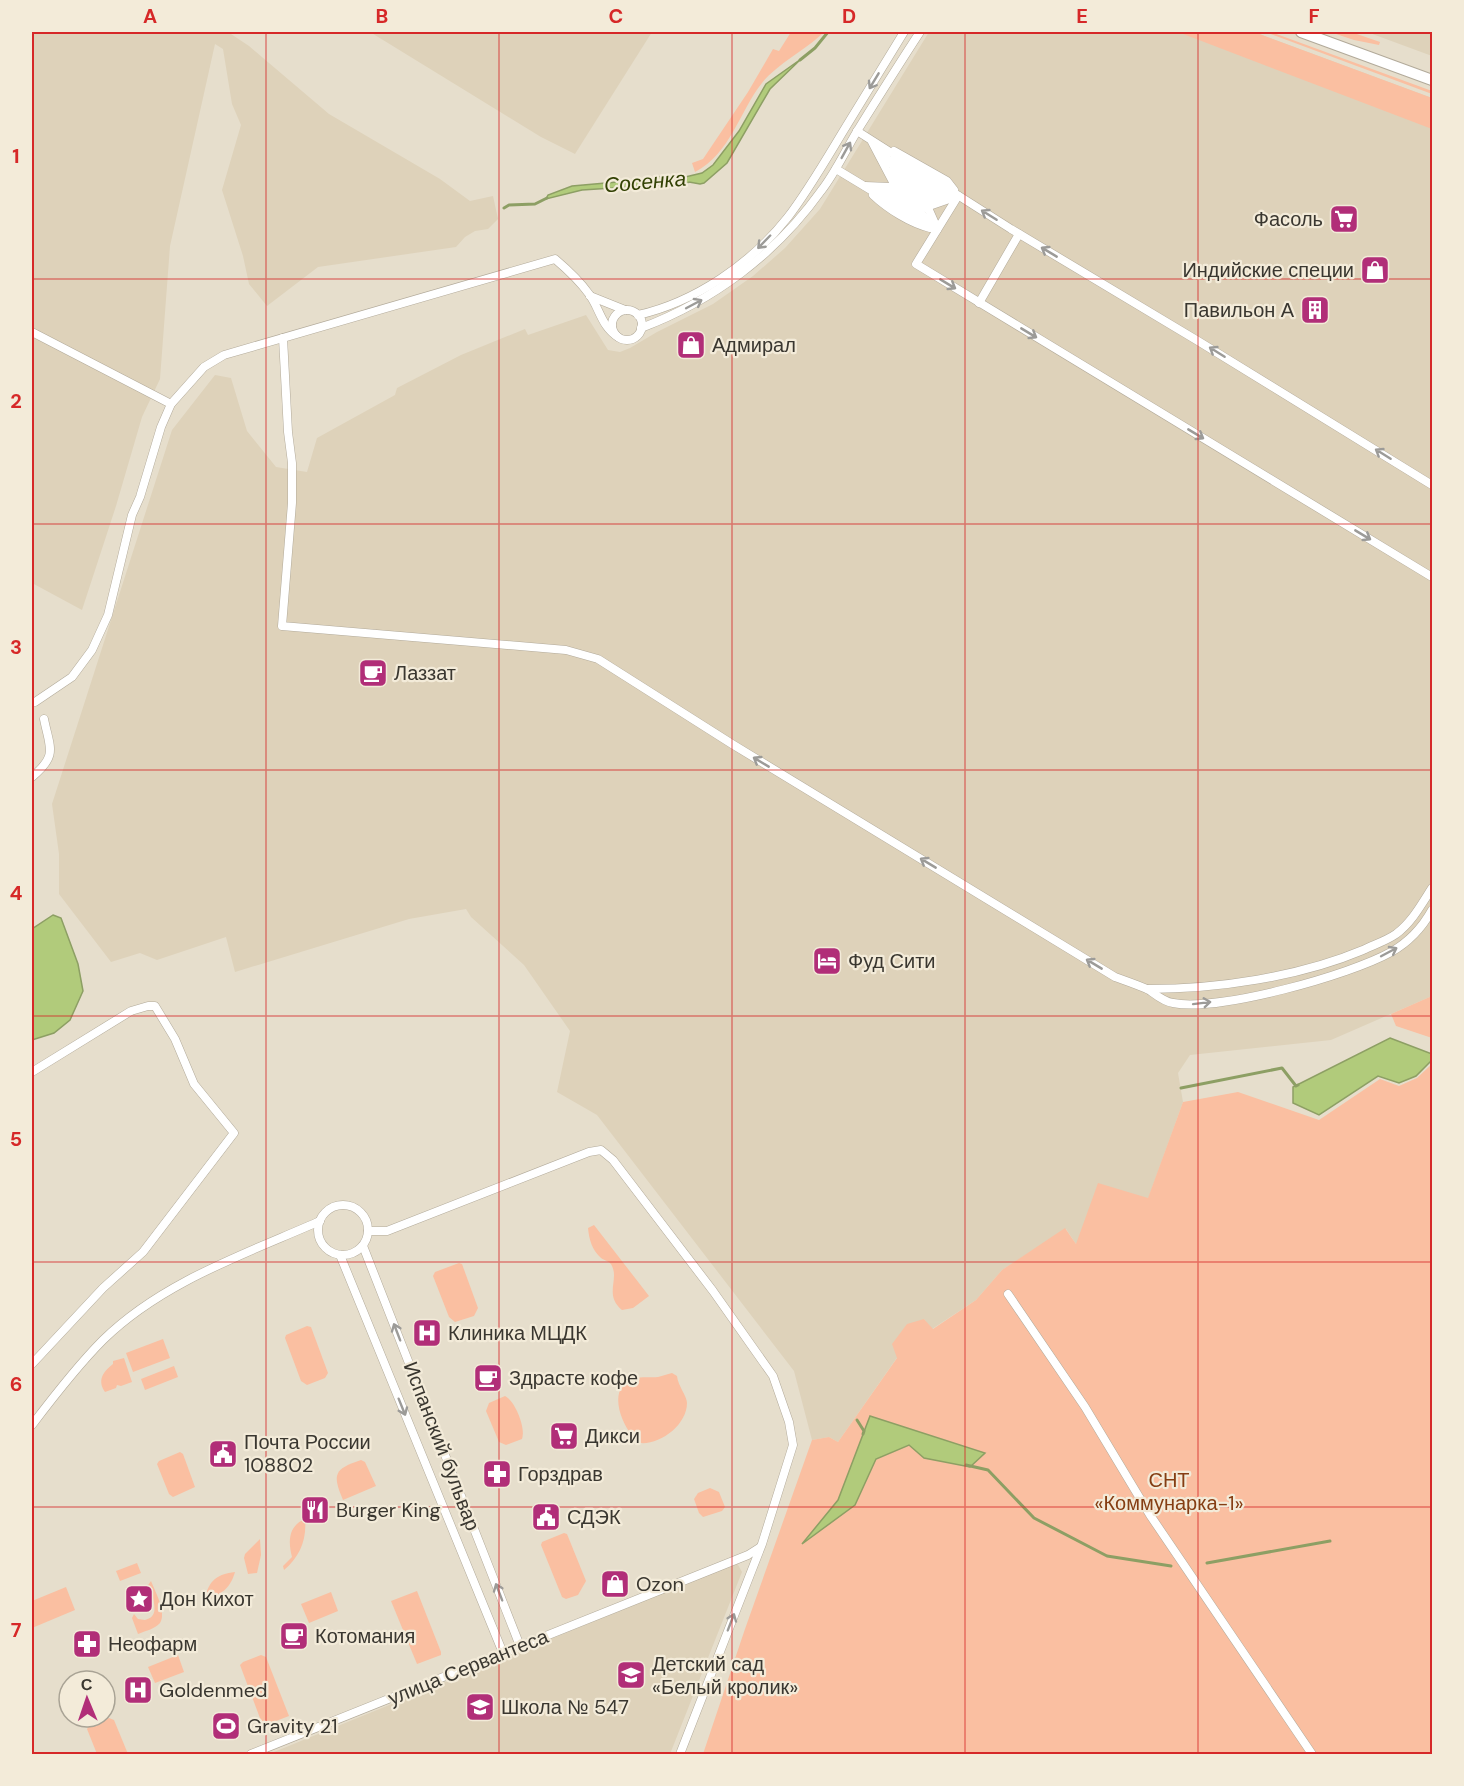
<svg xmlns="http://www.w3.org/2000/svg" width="1464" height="1786" viewBox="0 0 1464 1786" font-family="'DM Sans',sans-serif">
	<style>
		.built { fill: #ded2ba }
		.green { fill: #fabfa1 }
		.water { fill: #b1cb7b; stroke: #8d9f64; stroke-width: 1.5 }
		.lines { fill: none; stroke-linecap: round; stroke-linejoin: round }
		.stream { stroke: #8d9f64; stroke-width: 3 }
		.minor-casing { stroke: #b2aa9a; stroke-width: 9 }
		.secondary-casing { stroke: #b2aa9a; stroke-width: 12 }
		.minor { stroke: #fff; stroke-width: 8 }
		.secondary { stroke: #fff; stroke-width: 10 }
		.oneway { stroke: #9c9b98 }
		.grid { fill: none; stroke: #d62828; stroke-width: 1.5; stroke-opacity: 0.55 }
		.labels { text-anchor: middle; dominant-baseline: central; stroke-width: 4.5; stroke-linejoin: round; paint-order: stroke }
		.poi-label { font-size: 20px; fill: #3a3730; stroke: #f3ebd9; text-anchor: start }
		.street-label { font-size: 20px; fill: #3a3730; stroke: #f3ebd9 }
		.park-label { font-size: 20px; fill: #853e13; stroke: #f3ebd9 }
		.water-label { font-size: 21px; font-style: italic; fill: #324104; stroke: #f3ebd9 }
		.neatline { fill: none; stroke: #d62828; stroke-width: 2 }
		.grid-label { font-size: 20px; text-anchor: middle; font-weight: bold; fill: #d62828 }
	</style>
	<rect width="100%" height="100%" fill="#e6decc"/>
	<g class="built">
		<polygon points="32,32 228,32 249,46 329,114 440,179 470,201 493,196 498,219 488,229 475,231 465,237 456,247 318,267 267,306 249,284 243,256 222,190 241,125 232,104 223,49 215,44 170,246 160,379 142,417 116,506 82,610 32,583"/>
		<polygon points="370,32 652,32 575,154 541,137"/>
		<polygon points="929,32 1254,32 1432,98 1432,996 1331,1040 1190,1055 1178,1073 1183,1102 1148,1199 1076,1244 1066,1229 1002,1270 976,1300 932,1329 924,1319 838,1442 829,1437 812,1440 794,1371 597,1115 557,1092 570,1031 524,965 471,917 466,909 409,919 235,972 226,937 157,960 140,953 111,962 59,894 59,854 52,804 172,430 215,375 231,378 247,431 276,467 307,472 317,438 395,395 397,388 461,355 525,329 528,335 586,315 608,350 620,352 630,348 657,332 713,304 753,276 785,248 820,209"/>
		<polygon points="1367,32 1432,32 1432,56"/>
		<polygon points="737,1563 742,1572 670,1754 269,1754"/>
	</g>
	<g class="green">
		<path d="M 791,32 L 824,32 C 806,50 778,63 762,83 C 739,112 731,153 695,172 L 692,163 L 703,159 L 748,92 L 773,49 L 779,51 Z"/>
		<polygon points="1178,32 1254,32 1432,98 1432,129"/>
		<polygon points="1265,32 1271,32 1432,91 1432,94"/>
		<polygon points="1330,32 1351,32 1380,42 1379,45 1354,40"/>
		<polygon points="1432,996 1432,1038 1396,1026 1391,1014"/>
		<polygon points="1432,1064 1432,1754 703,1754 745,1629 812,1440 829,1437 838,1442 897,1358 892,1344 907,1324 924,1319 933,1329 976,1300 1002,1270 1065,1228 1076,1244 1098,1183 1148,1198 1183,1102 1238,1092 1319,1120 1380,1079 1399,1086 1417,1078"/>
		<path d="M 594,1225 L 649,1296 L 633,1308 L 622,1310 C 604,1295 619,1280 612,1266 C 610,1261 605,1261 601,1258 C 592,1250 589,1239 588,1228 Z"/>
		<polygon points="459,1263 462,1264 478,1308 474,1316 455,1322 449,1317 433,1276 435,1272"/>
		<polygon points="307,1326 311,1327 328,1373 325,1378 307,1385 301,1381 285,1338 286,1335"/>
		<polygon points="163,1339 170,1358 133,1372 126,1353"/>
		<path d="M 124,1358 L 132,1382 L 121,1386 L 117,1385 L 116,1388 L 105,1392 C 97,1380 103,1372 113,1364 L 113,1361 Z"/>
		<polygon points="174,1366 178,1377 145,1390 141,1379"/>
		<path d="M 672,1373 L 677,1376 C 678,1386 687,1396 687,1403 C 687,1425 660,1445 640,1443 C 625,1433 608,1396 626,1382 C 635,1375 648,1378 658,1377 C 663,1376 667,1374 672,1373 Z"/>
		<path d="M 505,1396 C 515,1401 526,1428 522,1439 L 506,1445 L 499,1442 L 486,1411 L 489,1403 Z"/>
		<polygon points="180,1452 183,1454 195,1487 173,1497 169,1494 157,1464 159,1461"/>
		<path d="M 361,1460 L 365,1462 L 376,1486 L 343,1500 C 332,1474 334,1469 361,1460 Z"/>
		<polygon points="710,1488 719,1492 725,1507 722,1511 703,1517 699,1513 694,1499 698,1493"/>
		<path d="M 305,1519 C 307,1539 300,1557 284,1570 L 283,1566 L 292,1557 C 288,1542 288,1526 305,1519 Z"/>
		<polygon points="564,1533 567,1534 586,1581 578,1595 566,1599 562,1597 541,1545 542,1542"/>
		<polygon points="260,1539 261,1555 257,1573 248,1574 244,1558 245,1554"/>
		<polygon points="137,1563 141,1573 120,1581 116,1571"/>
		<path d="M 235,1572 C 230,1589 221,1595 205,1599 C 208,1581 217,1574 235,1572 Z"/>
		<path d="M 151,1581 C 155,1591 167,1613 160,1623 C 155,1629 145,1631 138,1634 L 132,1618 L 134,1614 L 138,1619 L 145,1620 C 157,1617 155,1608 153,1598 L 144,1591 Z"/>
		<polygon points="66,1587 75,1610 32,1628 32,1601"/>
		<polygon points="417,1591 441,1652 441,1655 417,1664 391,1601"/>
		<polygon points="331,1592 338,1611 309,1623 301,1604"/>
		<polygon points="178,1655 184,1672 155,1683 148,1667"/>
		<polygon points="261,1655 266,1657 289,1716 263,1726 240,1665 243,1662"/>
		<polygon points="109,1718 114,1720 128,1754 97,1754 87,1729 89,1726"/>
	</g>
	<g class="water">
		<polygon points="801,59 770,89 727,163 704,183 700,184 689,182 679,187 659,185 582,190 546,199 548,195 572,186 651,179 662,176 681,178 702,173 713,165 739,131 766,84"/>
		<polygon points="53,915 61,918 78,964 83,991 70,1020 54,1033 32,1040 32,929"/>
		<polygon points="1390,1038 1432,1054 1432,1060 1416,1076 1399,1083 1378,1076 1319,1115 1293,1103 1293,1087"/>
		<polygon points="870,1416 985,1453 970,1467 924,1458 909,1445 876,1459 855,1505 802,1544 838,1500"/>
	</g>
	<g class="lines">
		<g class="stream">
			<polyline points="800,60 815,48 828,32"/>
			<polyline points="504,208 509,205 535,204 547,198"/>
			<polyline points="1181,1088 1282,1068 1296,1086 1298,1085"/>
			<polyline points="857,1420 864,1431 863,1434"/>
			<polyline points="966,1465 988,1470 1034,1518 1107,1556 1171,1566"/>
			<polyline points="1207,1563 1330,1541"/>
		</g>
		<g class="minor-casing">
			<g id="minor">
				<polyline points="857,131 1011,229 1198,341 1432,485"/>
				<polyline points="872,142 893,182 932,205 958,196"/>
				<polyline points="880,150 899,173 938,196 944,196"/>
				<polyline points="894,151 947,181 954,190"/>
				<path d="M 894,160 C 910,174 931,187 951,194"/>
				<polyline points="836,169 937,230"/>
				<polyline points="892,171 896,178 935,201 942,199"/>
				<polyline points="865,186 890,187 929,210 937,228"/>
				<path d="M 877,190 C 896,196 919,209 932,224"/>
				<path d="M 873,195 C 888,209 910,223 930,228"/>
				<polyline points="958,196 916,264 1432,577"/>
				<polyline points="590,296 625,310"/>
				<polyline points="979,303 1019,234"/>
				<circle cx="627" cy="325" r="15"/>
				<path d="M 638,315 C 695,302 751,264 788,217 C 810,188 828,156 847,125 C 866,94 885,63 904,32"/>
				<path d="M 641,328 C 713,301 776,254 821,191 C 836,172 846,149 859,128 C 879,96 899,64 920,32"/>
				<polyline points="32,332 171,404"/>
				<path d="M 283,338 L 288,432 L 292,463 L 292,503 L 282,626 L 566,650 L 598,659 L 732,744 L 1115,977 C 1126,981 1138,985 1149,990 C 1156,995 1164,1002 1173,1003 C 1218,1012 1350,975 1391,952 C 1409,942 1422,928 1432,910"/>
				<path d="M 35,702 L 72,677 L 92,650 L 108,615 L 132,515 L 140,497 L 161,427 L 171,404 L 204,367 L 224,355 L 555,259 C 568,270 579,280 589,294 C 600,309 601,326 618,337"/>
				<path d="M 32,777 C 58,755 50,749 44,719"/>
				<path d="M 1148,989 C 1217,989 1299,977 1363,950 C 1373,945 1386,941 1396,934 C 1412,922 1421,905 1432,888"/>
				<polyline points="32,1072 131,1011 148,1006 155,1006 175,1039 194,1084 234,1133 143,1252 103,1288 32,1364"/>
				<circle cx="343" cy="1230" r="25"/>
				<polyline points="368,1231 387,1231 589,1152 601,1150 613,1160 713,1291 773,1376 789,1422 793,1445 762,1544 680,1754"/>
				<polyline points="363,1246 520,1646"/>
				<polyline points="340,1255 503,1653"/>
				<polyline points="1008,1294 1085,1407 1150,1515 1312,1754"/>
				<path d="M 32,1425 C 54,1396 77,1366 103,1340 C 162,1282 245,1254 320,1221"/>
				<polyline points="251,1754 748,1555 759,1548"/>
			</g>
		</g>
		<g class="secondary-casing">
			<polyline id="secondary" points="1301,32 1432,80"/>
		</g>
		<use href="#minor" class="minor"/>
		<use href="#secondary" class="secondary"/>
	</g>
	<defs><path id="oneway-shaft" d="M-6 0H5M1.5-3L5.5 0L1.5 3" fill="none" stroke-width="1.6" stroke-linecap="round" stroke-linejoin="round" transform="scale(1.5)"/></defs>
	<g class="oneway">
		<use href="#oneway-shaft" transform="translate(874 81) rotate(121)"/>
		<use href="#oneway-shaft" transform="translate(846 150) rotate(-61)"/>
		<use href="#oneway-shaft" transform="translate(989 215) rotate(-148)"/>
		<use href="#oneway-shaft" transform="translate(764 242) rotate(134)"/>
		<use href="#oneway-shaft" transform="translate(1049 252) rotate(-149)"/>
		<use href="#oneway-shaft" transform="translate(948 284) rotate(31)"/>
		<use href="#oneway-shaft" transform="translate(694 304) rotate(-28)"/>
		<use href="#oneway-shaft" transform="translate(1029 333) rotate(31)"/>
		<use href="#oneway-shaft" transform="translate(1217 352) rotate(-148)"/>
		<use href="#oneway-shaft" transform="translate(1196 434) rotate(31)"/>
		<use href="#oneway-shaft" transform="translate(1383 454) rotate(-148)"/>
		<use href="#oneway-shaft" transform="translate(1363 535) rotate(31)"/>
		<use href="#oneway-shaft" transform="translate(761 762) rotate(-149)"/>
		<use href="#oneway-shaft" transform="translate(928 863) rotate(-149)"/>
		<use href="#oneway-shaft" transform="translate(1389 952) rotate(-28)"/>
		<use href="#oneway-shaft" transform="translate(1094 964) rotate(-149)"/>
		<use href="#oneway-shaft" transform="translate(1202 1003) rotate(-7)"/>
		<use href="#oneway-shaft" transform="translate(397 1332) rotate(-111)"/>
		<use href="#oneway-shaft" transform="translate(402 1407) rotate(68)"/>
		<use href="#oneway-shaft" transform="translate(499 1592) rotate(-111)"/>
		<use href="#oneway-shaft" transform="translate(731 1622) rotate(-69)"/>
	</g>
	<path class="grid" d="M 266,32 L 266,1754M 499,32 L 499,1754M 732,32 L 732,1754M 965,32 L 965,1754M 1198,32 L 1198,1754M 32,279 L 1432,279M 32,524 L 1432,524M 32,770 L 1432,770M 32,1016 L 1432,1016M 32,1262 L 1432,1262M 32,1507 L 1432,1507"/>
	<defs>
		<g id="supermarket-square" transform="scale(1.5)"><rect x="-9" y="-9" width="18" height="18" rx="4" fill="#b12e78" stroke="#f3ebd9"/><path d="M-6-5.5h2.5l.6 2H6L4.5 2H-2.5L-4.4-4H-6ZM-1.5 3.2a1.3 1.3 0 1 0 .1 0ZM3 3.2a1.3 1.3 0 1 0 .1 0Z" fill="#fff"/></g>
		<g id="shop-square" transform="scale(1.5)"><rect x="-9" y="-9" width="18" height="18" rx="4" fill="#b12e78" stroke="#f3ebd9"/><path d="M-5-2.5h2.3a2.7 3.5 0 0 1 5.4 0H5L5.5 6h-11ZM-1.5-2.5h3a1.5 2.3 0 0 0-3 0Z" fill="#fff"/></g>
		<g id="building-square" transform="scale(1.5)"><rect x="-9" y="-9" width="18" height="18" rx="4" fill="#b12e78" stroke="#f3ebd9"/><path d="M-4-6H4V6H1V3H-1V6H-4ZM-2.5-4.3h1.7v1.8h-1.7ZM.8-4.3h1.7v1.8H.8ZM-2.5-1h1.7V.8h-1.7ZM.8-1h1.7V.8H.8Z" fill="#fff"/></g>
		<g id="cafe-square" transform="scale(1.5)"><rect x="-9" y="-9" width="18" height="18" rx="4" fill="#b12e78" stroke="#f3ebd9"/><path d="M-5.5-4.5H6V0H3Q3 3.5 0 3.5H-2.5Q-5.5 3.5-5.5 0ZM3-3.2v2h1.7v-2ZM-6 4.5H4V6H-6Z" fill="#fff"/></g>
		<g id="hotel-square" transform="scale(1.5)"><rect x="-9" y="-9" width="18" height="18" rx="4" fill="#b12e78" stroke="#f3ebd9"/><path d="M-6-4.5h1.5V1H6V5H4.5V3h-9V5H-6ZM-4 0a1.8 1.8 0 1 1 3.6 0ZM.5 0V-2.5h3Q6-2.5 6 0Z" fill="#fff"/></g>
		<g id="hospital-square" transform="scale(1.5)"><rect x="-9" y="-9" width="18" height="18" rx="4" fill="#b12e78" stroke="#f3ebd9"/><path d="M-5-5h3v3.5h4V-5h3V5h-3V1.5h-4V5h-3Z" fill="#fff"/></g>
		<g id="civic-square" transform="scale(1.5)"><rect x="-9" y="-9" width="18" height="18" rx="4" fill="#b12e78" stroke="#f3ebd9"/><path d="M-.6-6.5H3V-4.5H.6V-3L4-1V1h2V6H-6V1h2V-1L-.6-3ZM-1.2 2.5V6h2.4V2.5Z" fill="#fff"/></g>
		<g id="pharmacy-square" transform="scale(1.5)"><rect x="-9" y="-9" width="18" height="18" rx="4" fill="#b12e78" stroke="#f3ebd9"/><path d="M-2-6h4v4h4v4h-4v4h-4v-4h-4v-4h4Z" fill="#fff"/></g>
		<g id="restaurant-square" transform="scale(1.5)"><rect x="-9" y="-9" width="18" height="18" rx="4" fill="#b12e78" stroke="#f3ebd9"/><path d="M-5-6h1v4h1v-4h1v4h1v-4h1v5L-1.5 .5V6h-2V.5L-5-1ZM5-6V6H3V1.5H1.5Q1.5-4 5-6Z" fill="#fff"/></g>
		<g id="sight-square" transform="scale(1.5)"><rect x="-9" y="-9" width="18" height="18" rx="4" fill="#b12e78" stroke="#f3ebd9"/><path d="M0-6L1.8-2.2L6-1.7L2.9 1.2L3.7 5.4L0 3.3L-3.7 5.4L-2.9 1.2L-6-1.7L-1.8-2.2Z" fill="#fff"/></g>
		<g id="school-square" transform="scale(1.5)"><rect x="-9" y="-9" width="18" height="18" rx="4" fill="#b12e78" stroke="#f3ebd9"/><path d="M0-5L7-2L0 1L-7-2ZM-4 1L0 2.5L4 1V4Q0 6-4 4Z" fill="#fff"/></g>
		<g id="stadium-square" transform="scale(1.5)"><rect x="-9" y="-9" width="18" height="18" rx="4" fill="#b12e78" stroke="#f3ebd9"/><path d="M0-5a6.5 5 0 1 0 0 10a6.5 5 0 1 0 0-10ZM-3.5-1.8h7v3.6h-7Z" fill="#fff"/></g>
	</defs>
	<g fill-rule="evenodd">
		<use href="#supermarket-square" x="1344" y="219"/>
		<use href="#shop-square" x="1375" y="270"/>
		<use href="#building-square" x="1315" y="310"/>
		<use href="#shop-square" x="691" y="345"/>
		<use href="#cafe-square" x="373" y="673"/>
		<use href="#hotel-square" x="827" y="961"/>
		<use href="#hospital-square" x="427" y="1333"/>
		<use href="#cafe-square" x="488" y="1378"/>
		<use href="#supermarket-square" x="564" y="1436"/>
		<use href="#civic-square" x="223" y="1454"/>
		<use href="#pharmacy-square" x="497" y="1474"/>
		<use href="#restaurant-square" x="315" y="1510"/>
		<use href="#civic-square" x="546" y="1517"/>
		<use href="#shop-square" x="615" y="1584"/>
		<use href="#sight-square" x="139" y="1599"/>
		<use href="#cafe-square" x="294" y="1636"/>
		<use href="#pharmacy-square" x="87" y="1644"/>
		<use href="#school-square" x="631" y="1675"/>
		<use href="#hospital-square" x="138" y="1690"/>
		<use href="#school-square" x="480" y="1707"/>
		<use href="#stadium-square" x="226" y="1726"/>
	</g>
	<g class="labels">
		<g class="poi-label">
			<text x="1323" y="219" text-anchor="end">Фасоль</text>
			<text x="1354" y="270" text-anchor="end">Индийские специи</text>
			<text x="1294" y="310" text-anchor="end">Павильон А</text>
			<text x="712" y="345">Адмирал</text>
			<text x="394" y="673">Лаззат</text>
			<text x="848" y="961">Фуд Сити</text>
			<text x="448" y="1333">Клиника МЦДК</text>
			<text x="509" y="1378">Здрасте кофе</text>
			<text x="585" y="1436">Дикси</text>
			<text x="244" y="1442">Почта России<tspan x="244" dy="23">108802</tspan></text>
			<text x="518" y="1474">Горздрав</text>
			<text x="336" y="1510">Burger King</text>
			<text x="567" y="1517">СДЭК</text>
			<text x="636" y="1584">Ozon</text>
			<text x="160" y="1599">Дон Кихот</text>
			<text x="315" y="1636">Котомания</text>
			<text x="108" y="1644">Неофарм</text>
			<text x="652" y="1664">Детский сад<tspan x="652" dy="23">«Белый кролик»</tspan></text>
			<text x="159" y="1690">Goldenmed</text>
			<text x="501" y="1707">Школа № 547</text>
			<text x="247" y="1726">Gravity 21</text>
		</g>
		<g class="street-label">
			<text transform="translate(442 1446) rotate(69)">Испанский бульвар</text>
			<text transform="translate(468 1667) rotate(-22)">улица Сервантеса</text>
		</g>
		<g class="park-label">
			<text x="1169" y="1480">СНТ<tspan x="1169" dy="23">«Коммунарка-1»</tspan></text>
		</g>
		<g class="water-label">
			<text transform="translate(645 182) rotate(-5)">Сосенка</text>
		</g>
	</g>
	<rect width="1464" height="1786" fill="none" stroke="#f3ebd9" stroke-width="66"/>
	<g transform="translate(87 1699) rotate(358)"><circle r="28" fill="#f3ebd9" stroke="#a9a395" stroke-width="1.5"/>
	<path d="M0-4.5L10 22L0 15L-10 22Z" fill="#b12e78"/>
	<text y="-9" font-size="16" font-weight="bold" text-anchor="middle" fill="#3a3730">С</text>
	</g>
	<rect x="33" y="33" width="1398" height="1720" class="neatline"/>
	<g class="grid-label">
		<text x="150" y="23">A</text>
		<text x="382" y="23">B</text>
		<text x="616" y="23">C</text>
		<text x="849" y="23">D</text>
		<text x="1082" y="23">E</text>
		<text x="1314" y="23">F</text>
		<text x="16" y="163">1</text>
		<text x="16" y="408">2</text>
		<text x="16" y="654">3</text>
		<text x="16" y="900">4</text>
		<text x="16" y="1146">5</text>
		<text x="16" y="1391">6</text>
		<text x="16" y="1637">7</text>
	</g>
</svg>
